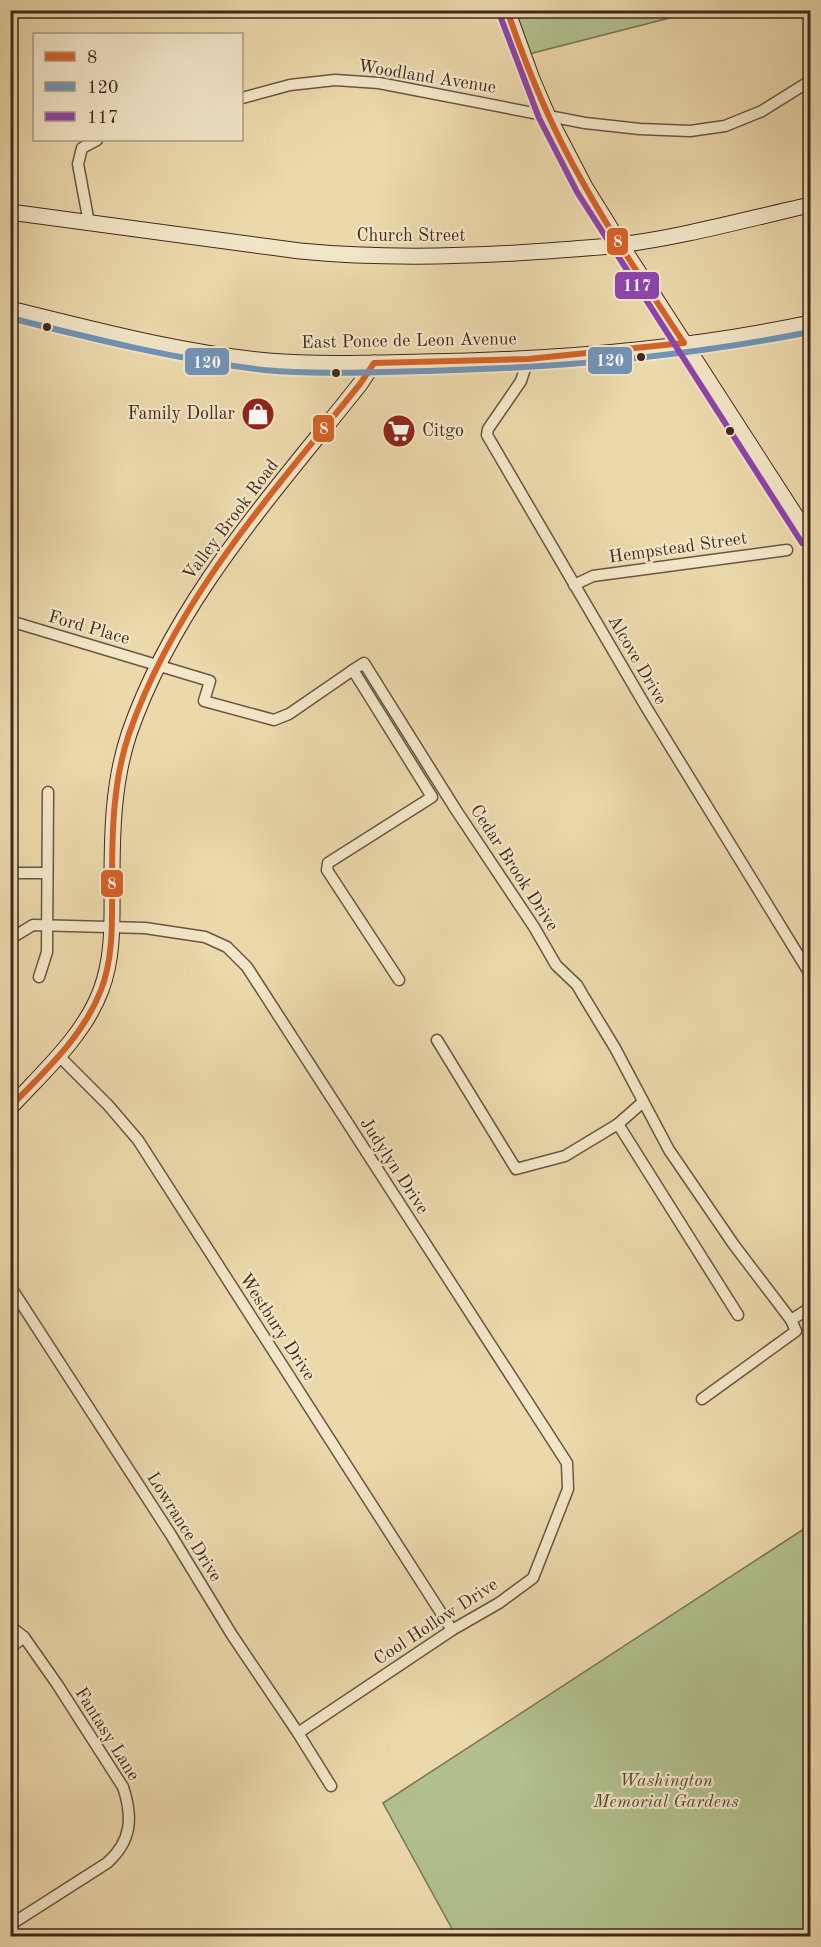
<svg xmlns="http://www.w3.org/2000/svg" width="821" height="1947" viewBox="0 0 821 1947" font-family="'Old Standard TT',serif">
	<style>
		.green { fill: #b1c08e; stroke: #797455; stroke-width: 1.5 }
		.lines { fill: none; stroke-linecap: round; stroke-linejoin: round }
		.street-casing { stroke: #6c5540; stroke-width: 13 }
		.secondary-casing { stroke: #41291c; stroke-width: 17 }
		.street { stroke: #f2e6c8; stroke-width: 10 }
		.secondary { stroke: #f2e6c8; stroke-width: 15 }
		.bus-1-casing { stroke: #f2e6c8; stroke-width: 10 }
		.bus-2-casing { stroke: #f2e6c8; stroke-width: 10 }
		.bus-3-casing { stroke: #f2e6c8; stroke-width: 10 }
		.bus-1 { stroke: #d56328; stroke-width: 6 }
		.bus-2 { stroke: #7194b7; stroke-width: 6 }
		.bus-3 { stroke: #8e44ad; stroke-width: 6 }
		.bus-dot { fill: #41291c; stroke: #f2e6c8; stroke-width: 2 }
		.labels { text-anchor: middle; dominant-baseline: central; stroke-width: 4.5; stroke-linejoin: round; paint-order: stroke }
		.street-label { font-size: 18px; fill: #41291c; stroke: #f2e6c8 }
		.poi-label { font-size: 18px; fill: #41291c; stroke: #f2e6c8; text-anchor: end }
		.park-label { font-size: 18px; font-style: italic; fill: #574733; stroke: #f2e6c8 }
		.line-badge { stroke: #f2e6c8; stroke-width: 2 }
		.badge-label { font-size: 16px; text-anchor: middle; font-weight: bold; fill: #fff }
	</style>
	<rect width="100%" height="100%" fill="#ebd8ab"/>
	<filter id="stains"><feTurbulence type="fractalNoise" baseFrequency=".00333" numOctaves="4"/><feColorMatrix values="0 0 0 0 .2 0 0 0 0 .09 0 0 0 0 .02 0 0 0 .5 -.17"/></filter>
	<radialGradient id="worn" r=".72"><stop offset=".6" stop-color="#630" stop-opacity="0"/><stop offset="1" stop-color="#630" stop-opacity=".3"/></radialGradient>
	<g class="green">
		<polygon points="511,10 697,11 525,55"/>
		<polygon points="810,1525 810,1936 456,1936 383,1803"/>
	</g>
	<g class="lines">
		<g class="street-casing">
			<g id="street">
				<polyline points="242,98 290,85 335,80 379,83 585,123 640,129 690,131 725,126 762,111 810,81"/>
				<polyline points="89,223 78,164 82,148 97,140"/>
				<polyline points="528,359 521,381 488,429 487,435 646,707 810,974"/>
				<polyline points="574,585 593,576 787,550"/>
				<polyline points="10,621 210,681 204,701 274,720 289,714 353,670 432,797 328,863 327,870 399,980"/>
				<polyline points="353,670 364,663 456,810 534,927 556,965 577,985 584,997 615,1048 669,1150 734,1245 791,1320"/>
				<polyline points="10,873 46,873"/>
				<polyline points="10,939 33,925 145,928 205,937 227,947 247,967 567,1463 568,1489 533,1578 499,1603 452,1630 298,1733"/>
				<polyline points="39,977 47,952 48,792"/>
				<polyline points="437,1040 516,1169 565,1156 618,1124 738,1315"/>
				<polyline points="58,1055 108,1105 138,1140 452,1630"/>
				<polyline points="618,1124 643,1102"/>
				<polyline points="10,1286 171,1535 232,1635 298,1733 331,1786"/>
				<polyline points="702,1399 796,1331 791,1320 810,1308"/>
				<path d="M 10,1626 L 24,1637 L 57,1684 L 123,1787 C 133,1817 132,1841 107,1863 L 10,1925"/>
				<polyline points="10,1648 24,1637"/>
			</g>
		</g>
		<g class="secondary-casing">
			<g id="secondary">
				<polyline points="507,10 532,79 547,114 585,187 621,245 810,538"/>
				<path d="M 10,212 L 300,251 C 382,259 464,257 546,251 C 570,249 595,248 619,245 C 683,237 747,219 810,205"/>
				<path d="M 10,309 C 96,330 181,353 268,361 C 319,365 372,363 423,362 C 552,360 684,350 810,323"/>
				<path d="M 10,1108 C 43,1072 84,1036 101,990 C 114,956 112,917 112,882 C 112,832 113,782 129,734 C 175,600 274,493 360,384 L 374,363"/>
			</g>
		</g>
		<use href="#street" class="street"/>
		<use href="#secondary" class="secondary"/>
		<g class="bus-1-casing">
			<path id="bus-1" d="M 10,1107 C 44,1072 83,1037 101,990 C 114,956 112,918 112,882 C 112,833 113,781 129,734 C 175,600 273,492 360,384 L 374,363 L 528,359 L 684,343 C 649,290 613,237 582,181 C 551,127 527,69 507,10"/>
		</g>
		<g class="bus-2-casing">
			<path id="bus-2" d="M 10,318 C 94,339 178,360 264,370 C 318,375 373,372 427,371 C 556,368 684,357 810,332"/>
		</g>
		<g class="bus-3-casing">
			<polyline id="bus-3" points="499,13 539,118 577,192 802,543"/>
		</g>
		<use href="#bus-1" class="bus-1"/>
		<use href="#bus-2" class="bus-2"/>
		<use href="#bus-3" class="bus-3"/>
	</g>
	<defs>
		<g id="shop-disc" transform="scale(1.725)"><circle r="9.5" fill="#8f2418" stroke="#f2e6c8"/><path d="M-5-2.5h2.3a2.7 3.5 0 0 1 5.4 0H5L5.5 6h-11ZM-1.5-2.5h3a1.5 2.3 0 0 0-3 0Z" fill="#fff"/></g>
		<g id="supermarket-disc" transform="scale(1.725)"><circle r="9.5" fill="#8f2418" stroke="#f2e6c8"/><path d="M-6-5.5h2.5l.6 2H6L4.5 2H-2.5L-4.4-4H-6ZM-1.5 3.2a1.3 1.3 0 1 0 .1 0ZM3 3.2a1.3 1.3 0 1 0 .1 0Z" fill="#fff"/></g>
	</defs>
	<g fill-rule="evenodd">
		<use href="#shop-disc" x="258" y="414"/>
		<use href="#supermarket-disc" x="399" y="431"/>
	</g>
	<g class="bus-dot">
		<circle cx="47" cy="327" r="5"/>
		<circle cx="641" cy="357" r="5"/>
		<circle cx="336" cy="373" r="5"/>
		<circle cx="730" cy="431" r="5"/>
	</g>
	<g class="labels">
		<g class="street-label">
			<text transform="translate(427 77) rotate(9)">Woodland Avenue</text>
			<text x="411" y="236">Church Street</text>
			<text transform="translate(409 341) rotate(-1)">East Ponce de Leon Avenue</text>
			<text transform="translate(231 520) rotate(-53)">Valley Brook Road</text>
			<text transform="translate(678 548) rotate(-8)">Hempstead Street</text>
			<text transform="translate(89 628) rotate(16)">Ford Place</text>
			<text transform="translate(637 660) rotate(60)">Alcove Drive</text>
			<text transform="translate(514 868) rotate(57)">Cedar Brook Drive</text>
			<text transform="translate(394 1166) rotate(57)">Judylyn Drive</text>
			<text transform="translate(277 1327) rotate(57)">Westbury Drive</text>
			<text transform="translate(184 1527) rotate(58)">Lowrance Drive</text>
			<text transform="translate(436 1622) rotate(-33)">Cool Hollow Drive</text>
			<text transform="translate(107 1734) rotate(58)">Fantasy Lane</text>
		</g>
		<g class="poi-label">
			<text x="235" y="414">Family Dollar</text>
			<text x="422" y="431" text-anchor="start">Citgo</text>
		</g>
		<g class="park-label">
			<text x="666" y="1781">Washington<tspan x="666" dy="21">Memorial Gardens</tspan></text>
		</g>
	</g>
	<g class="line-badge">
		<rect x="606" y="227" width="23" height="29" rx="6" fill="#d56328"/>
		<rect x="614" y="271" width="46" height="29" rx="6" fill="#8e44ad"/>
		<rect x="587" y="346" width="46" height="29" rx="6" fill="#7194b7"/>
		<rect x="184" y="347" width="46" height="29" rx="6" fill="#7194b7"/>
		<rect x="312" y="414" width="23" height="29" rx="6" fill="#d56328"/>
		<rect x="100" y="869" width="24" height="29" rx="6" fill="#d56328"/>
	</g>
	<g class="badge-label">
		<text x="618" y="247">8</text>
		<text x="637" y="291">117</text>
		<text x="610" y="366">120</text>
		<text x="207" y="368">120</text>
		<text x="324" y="434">8</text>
		<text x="112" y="889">8</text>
	</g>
	<rect width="821" height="1947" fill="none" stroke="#ebd8ab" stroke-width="36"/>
	<rect x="12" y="12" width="797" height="1923" fill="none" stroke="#41291c" stroke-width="3"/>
	<rect x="18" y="18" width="785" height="1911" fill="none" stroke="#41291c" stroke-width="1.5"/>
	<rect x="33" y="33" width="210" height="108" fill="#f2e6c8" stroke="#ab9a83" stroke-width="1.5"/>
	<rect x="45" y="52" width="30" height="9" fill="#d56328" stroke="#ab9a83" stroke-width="1.5"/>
	<text x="87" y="63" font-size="18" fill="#41291c">8</text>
	<rect x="45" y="82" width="30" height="9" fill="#7194b7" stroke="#ab9a83" stroke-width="1.5"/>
	<text x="87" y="93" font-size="18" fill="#41291c">120</text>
	<rect x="45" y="112" width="30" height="9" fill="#8e44ad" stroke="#ab9a83" stroke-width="1.5"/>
	<text x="87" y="123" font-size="18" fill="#41291c">117</text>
	<rect width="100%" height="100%" filter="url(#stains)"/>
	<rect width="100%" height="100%" fill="url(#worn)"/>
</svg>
